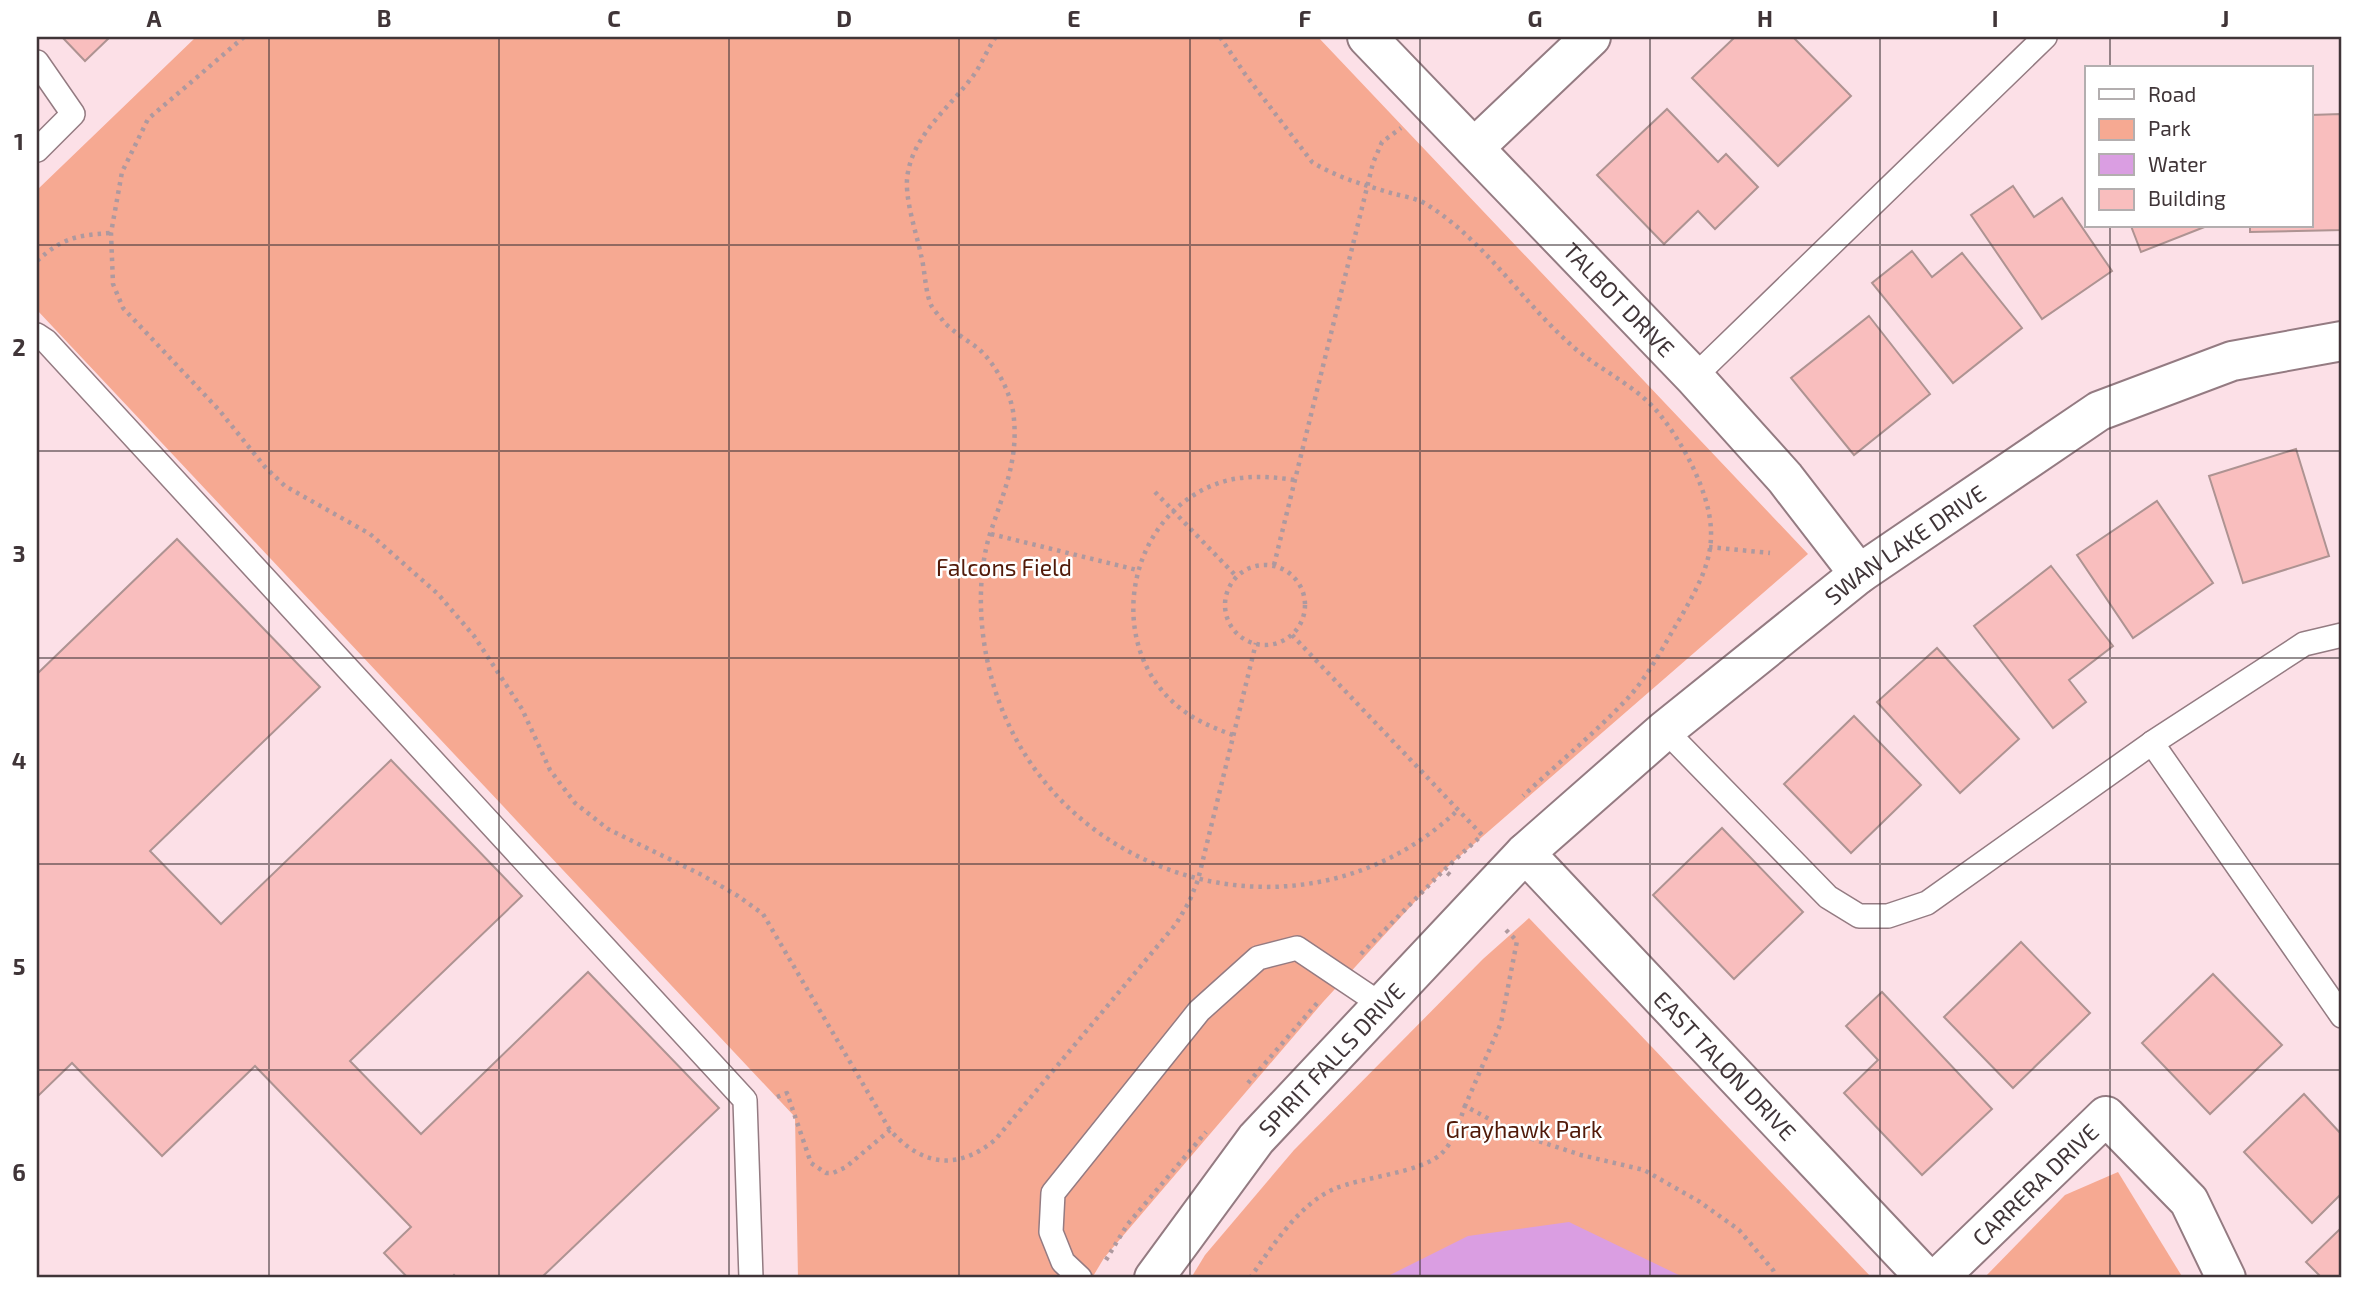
<svg xmlns="http://www.w3.org/2000/svg" width="2379" height="1315" viewBox="0 0 2379 1315" font-family="'Exo 2',sans-serif">
	<style>
		.green { fill: #f6a992 }
		.water { fill: #da9ee2 }
		.building { fill: #f9bebe; stroke: #ae9392; stroke-width: 2 }
		.lines { fill: none; stroke-linecap: round; stroke-linejoin: round }
		.service-casing { stroke: #947b82; stroke-width: 26 }
		.minor-casing { stroke: #947b82; stroke-width: 42 }
		.path { stroke: #ae999f; stroke-width: 4.5; stroke-dasharray: 3.5 5; stroke-linecap: butt }
		.service { stroke: #fff; stroke-width: 23 }
		.minor { stroke: #fff; stroke-width: 38 }
		.grid { fill: none; stroke: #403538; stroke-width: 2; stroke-opacity: 0.55 }
		.labels { text-anchor: middle; dominant-baseline: central; stroke-width: 5; stroke-linejoin: round; paint-order: stroke }
		.street-label { font-size: 23px; fill: #403538; stroke: #fff }
		.park-label { font-size: 23px; fill: #511a09; stroke: #fff }
		.neatline { fill: none; stroke: #403538; stroke-width: 2.5 }
		.grid-label { font-size: 23px; text-anchor: middle; font-weight: bold; fill: #403538 }
	</style>
	<rect width="100%" height="100%" fill="#fce0e7"/>
	<g class="green">
		<polygon points="196,37 1318,37 1808,554 1444,870 1323,1002 1104,1258 1092,1278 798,1278 795,1117 37,310 37,190"/>
		<polygon points="1529,918 1872,1278 1191,1278 1205,1255 1294,1150 1483,959"/>
		<polygon points="2118,1172 2183,1278 1984,1278 2065,1195"/>
	</g>
	<polygon class="water" points="1569,1222 1685,1278 1384,1278 1468,1236"/>
	<g class="building">
		<polygon points="62,37 110,37 85,61"/>
		<polygon points="1735,37 1793,37 1851,96 1778,166 1692,78"/>
		<polygon points="1667,109 1718,162 1726,154 1758,187 1715,229 1698,211 1664,244 1597,175"/>
		<polygon points="2340,114 2342,230 2250,232 2250,226 2311,226 2311,115"/>
		<polygon points="2013,186 2034,217 2062,198 2112,271 2042,319 1971,215"/>
		<polygon points="2131,226 2207,226 2141,252"/>
		<polygon points="1912,251 1932,277 1962,253 2022,328 1953,383 1872,283"/>
		<polygon points="1869,316 1930,394 1854,455 1791,378"/>
		<polygon points="2296,449 2329,556 2243,583 2209,476"/>
		<polygon points="2157,501 2213,583 2133,638 2077,555"/>
		<polygon points="177,539 320,687 150,851 221,924 391,760 522,896 350,1061 421,1134 588,972 719,1108 541,1278 457,1278 454,1275 451,1278 408,1278 384,1253 411,1227 255,1066 162,1156 72,1063 37,1097 37,674"/>
		<polygon points="2051,566 2113,646 2069,680 2086,702 2053,728 1974,626"/>
		<polygon points="1937,648 2019,739 1960,793 1877,702"/>
		<polygon points="1854,716 1921,785 1851,853 1784,784"/>
		<polygon points="1722,828 1803,912 1734,979 1653,895"/>
		<polygon points="2021,942 2090,1013 2013,1088 1944,1017"/>
		<polygon points="2213,974 2282,1045 2210,1114 2142,1043"/>
		<polygon points="1882,992 1992,1109 1922,1175 1844,1093 1878,1060 1846,1026"/>
		<polygon points="2304,1094 2342,1135 2342,1193 2312,1223 2244,1152"/>
		<polygon points="2342,1227 2342,1278 2322,1278 2306,1262"/>
	</g>
	<g class="lines">
		<g class="service-casing">
			<g id="service">
				<polyline points="37,62 73,114 37,150"/>
				<polyline points="37,335 46,341 745,1100 751,1278"/>
				<polyline points="1694,377 2045,37"/>
				<polyline points="1665,730 1828,897 1859,916 1888,916 1927,903 2152,743 2304,644 2342,635"/>
				<polyline points="2152,743 2342,1016"/>
				<polyline points="1080,1278 1063,1262 1051,1232 1053,1193 1199,1011 1258,958 1297,948 1382,1005"/>
			</g>
		</g>
		<g class="minor-casing">
			<g id="minor">
				<path id="s1" d="M 1367,37 L 1694,377 L 1785,478 L 1859,574"/>
				<polyline points="1474,148 1591,37"/>
				<path id="s2" d="M 1525,853 L 1926,1278"/>
				<path id="s3" d="M 1154,1278 L 1256,1139 L 1525,853 L 1665,730 L 1859,574 L 2099,411 L 2232,361 L 2342,341"/>
				<path id="s4" d="M 1938,1278 L 2106,1116 L 2189,1201 L 2226,1278"/>
			</g>
		</g>
		<g class="path">
			<path d="M 244,37 L 148,119 L 122,172 L 111,233 L 113,284 L 123,308 L 219,410 L 265,467 L 285,486 L 370,534 L 438,594 L 474,636 L 522,709 L 550,770 L 575,803 L 608,829 L 702,875 L 738,896 L 763,914 L 890,1130 C 922,1166 957,1171 995,1140 L 1176,924 L 1189,902 L 1198,880 L 1256,643"/>
			<path d="M 996,37 C 987,49 982,64 973,76 C 951,106 915,133 908,172 C 903,195 916,231 921,255 C 925,270 925,291 931,305 C 934,311 940,316 943,321 C 953,332 967,340 979,349 C 995,364 1009,389 1013,411 C 1020,459 1003,493 989,537 C 978,575 979,621 987,659 C 1031,876 1298,963 1459,809"/>
			<path d="M 1220,37 L 1245,74 L 1312,162 C 1336,177 1364,185 1391,193 C 1402,196 1416,198 1426,204 C 1484,240 1520,299 1570,344 C 1598,370 1637,385 1661,416 C 1684,445 1710,493 1711,531 C 1712,563 1697,588 1682,615 C 1665,643 1650,674 1627,699 C 1595,733 1557,764 1523,796"/>
			<path d="M 37,261 C 62,238 77,235 111,233"/>
			<polyline points="1155,492 1236,576"/>
			<polyline points="991,534 1137,570"/>
			<polyline points="1709,547 1770,553"/>
			<circle cx="1265" cy="605" r="40"/>
			<polyline points="1274,565 1373,163 1382,142 1401,128"/>
			<polyline points="1292,635 1482,835"/>
			<path d="M 1233,735 C 1214,728 1196,721 1180,708 C 1105,649 1124,523 1211,486 C 1239,474 1266,476 1295,480"/>
			<polyline points="1450,875 1444,870 1481,836"/>
			<polyline points="1506,930 1517,941 1501,1023 1465,1106 1517,1134 1581,1155 1644,1170 1700,1202 1739,1230 1773,1270 1777,1278"/>
			<polyline points="1361,954 1444,870"/>
			<polyline points="1248,1083 1318,1002"/>
			<polyline points="777,1097 787,1093 811,1163 826,1173 833,1173 846,1167 890,1130"/>
			<polyline points="1106,1260 1127,1225 1206,1132"/>
			<path d="M 1250,1278 C 1271,1248 1299,1204 1334,1189 C 1362,1177 1420,1173 1441,1154 C 1454,1142 1459,1122 1465,1106"/>
		</g>
		<use href="#service" class="service"/>
		<use href="#minor" class="minor"/>
	</g>
	<path class="grid" d="M 269,37 L 269,1278M 499,37 L 499,1278M 729,37 L 729,1278M 959,37 L 959,1278M 1190,37 L 1190,1278M 1420,37 L 1420,1278M 1650,37 L 1650,1278M 1880,37 L 1880,1278M 2110,37 L 2110,68M 2110,226 L 2110,1278M 37,245 L 2342,245M 37,451 L 2342,451M 37,658 L 2342,658M 37,864 L 2342,864M 37,1070 L 2342,1070"/>
	<g class="labels">
		<g class="street-label">
			<text stroke="none"><textPath href="#s1" startOffset="364">TALBOT DRIVE</textPath></text>
			<text stroke="none"><textPath href="#s3" startOffset="1055">SWAN LAKE DRIVE</textPath></text>
			<text stroke="none"><textPath href="#s3" startOffset="282">SPIRIT FALLS DRIVE</textPath></text>
			<text stroke="none"><textPath href="#s2" startOffset="292">EAST TALON DRIVE</textPath></text>
			<text stroke="none"><textPath href="#s4" startOffset="135">CARRERA DRIVE</textPath></text>
		</g>
		<g class="park-label">
			<text x="1004" y="567">Falcons Field</text>
			<text x="1524" y="1129">Grayhawk Park</text>
		</g>
	</g>
	<rect width="2379" height="1315" fill="none" stroke="#ffffff" stroke-width="77"/>
	<rect x="2085" y="66" width="228" height="161" fill="#ffffff" stroke="#b3aeaf" stroke-width="2"/>
	<rect x="2099" y="89" width="35" height="10" fill="#ffffff" stroke="#b3aeaf" stroke-width="2"/>
	<text x="2148" y="102" font-size="21" fill="#403538">Road</text>
	<rect x="2099" y="119" width="35" height="21" fill="#f6a992" stroke="#b3aeaf" stroke-width="2"/>
	<text x="2148" y="136" font-size="21" fill="#403538">Park</text>
	<rect x="2099" y="154" width="35" height="21" fill="#da9ee2" stroke="#b3aeaf" stroke-width="2"/>
	<text x="2148" y="172" font-size="21" fill="#403538">Water</text>
	<rect x="2099" y="189" width="35" height="21" fill="#f9bebe" stroke="#b3aeaf" stroke-width="2"/>
	<text x="2148" y="206" font-size="21" fill="#403538">Building</text>
	<rect x="38" y="38" width="2302" height="1238" class="neatline"/>
	<g class="grid-label">
		<text x="154" y="27">A</text>
		<text x="384" y="27">B</text>
		<text x="614" y="27">C</text>
		<text x="844" y="27">D</text>
		<text x="1074" y="27">E</text>
		<text x="1305" y="27">F</text>
		<text x="1535" y="27">G</text>
		<text x="1765" y="27">H</text>
		<text x="1995" y="27">I</text>
		<text x="2225" y="27">J</text>
		<text x="19" y="150">1</text>
		<text x="19" y="356">2</text>
		<text x="19" y="562">3</text>
		<text x="19" y="769">4</text>
		<text x="19" y="975">5</text>
		<text x="19" y="1181">6</text>
	</g>
</svg>
